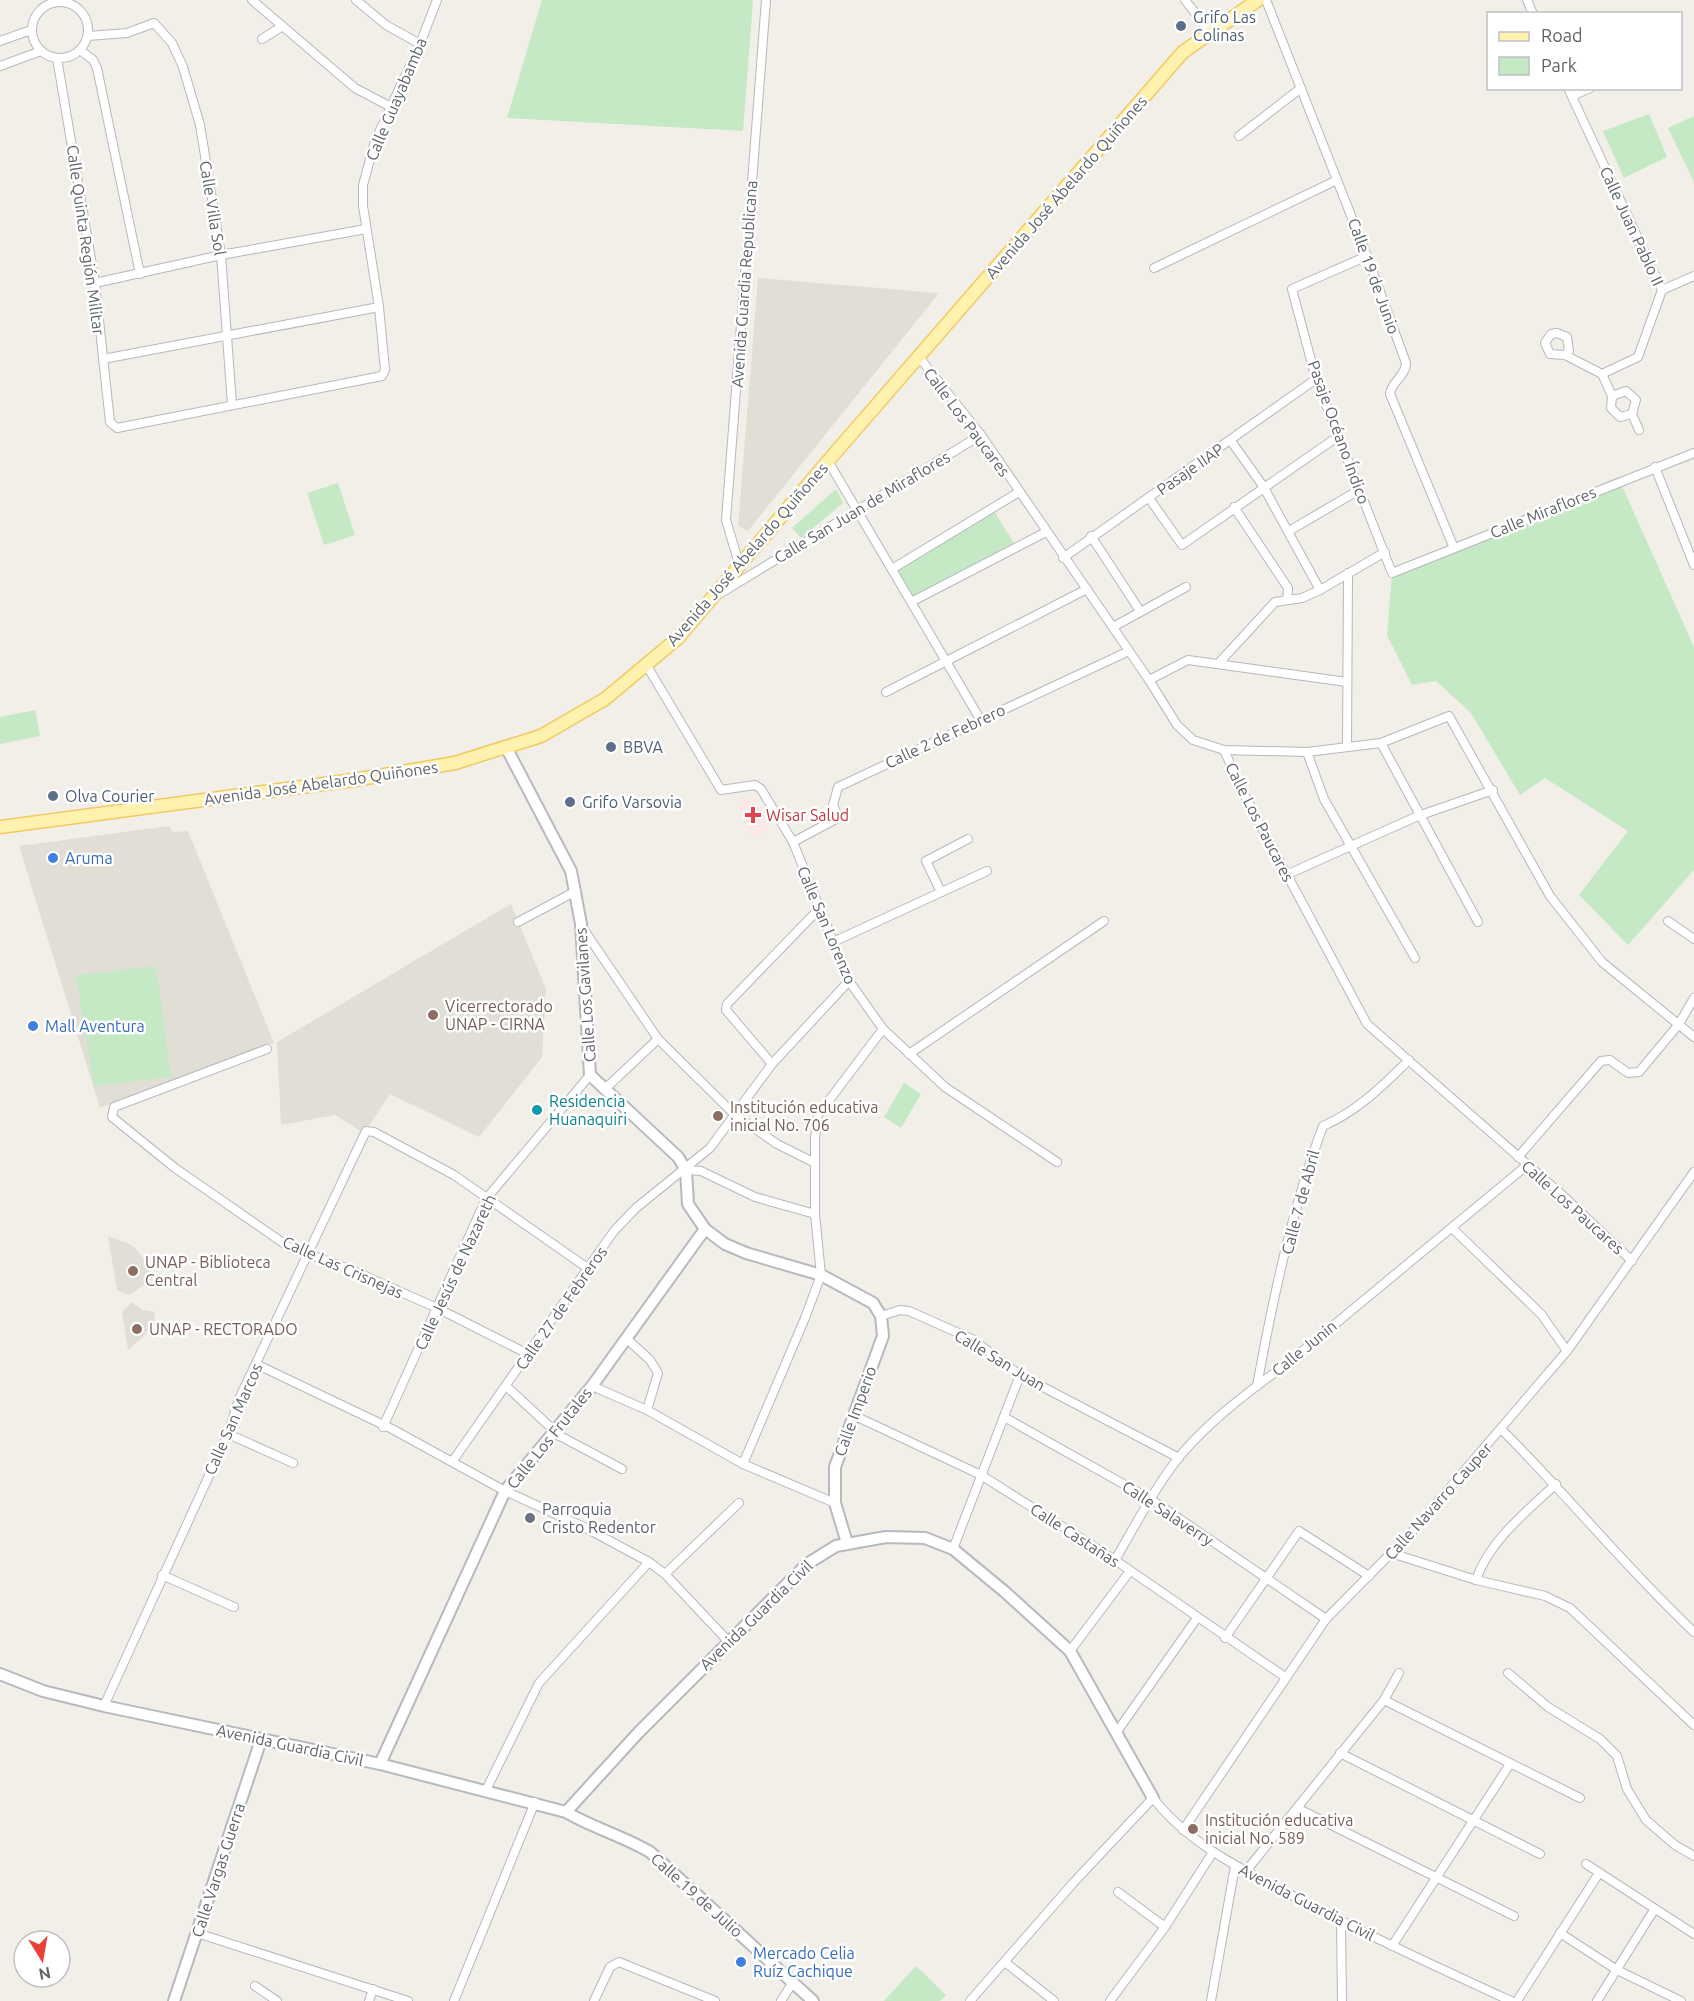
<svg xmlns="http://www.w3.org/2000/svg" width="1694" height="2001" viewBox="0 0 1694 2001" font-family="Ubuntu,sans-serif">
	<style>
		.education { fill: #e1ded6 }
		.medical { fill: #fce8e6 }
		.green { fill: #c5e8c5 }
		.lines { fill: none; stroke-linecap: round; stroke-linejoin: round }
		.street-casing { stroke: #b5b8bc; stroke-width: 10 }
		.secondary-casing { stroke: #b6babf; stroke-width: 14 }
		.primary-casing { stroke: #f2c960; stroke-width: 15 }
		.street { stroke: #fff; stroke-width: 8 }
		.secondary { stroke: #fff; stroke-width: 10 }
		.primary { stroke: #fff2af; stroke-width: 12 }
		.service-dot { fill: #5c6f8a; stroke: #fff; stroke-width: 2 }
		.health-dot { fill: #e0444e; stroke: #fff; stroke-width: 2 }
		.shop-dot { fill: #3f7fe0; stroke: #fff; stroke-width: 2 }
		.education-dot { fill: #8d6e63; stroke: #fff; stroke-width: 2 }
		.culture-dot { fill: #0f9aa8; stroke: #fff; stroke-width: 2 }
		.worship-dot { fill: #6b7280; stroke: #fff; stroke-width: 2 }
		.labels { text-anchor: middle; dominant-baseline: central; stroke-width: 5; stroke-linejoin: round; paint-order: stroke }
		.service-label { font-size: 16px; fill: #4e5e75; stroke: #fff; text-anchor: start }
		.street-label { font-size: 16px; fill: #5f6368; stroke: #fff }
		.health-label { font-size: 16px; fill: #be3a42; stroke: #fff; text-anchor: start }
		.shop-label { font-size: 16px; fill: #366cbe; stroke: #fff; text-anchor: start }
		.education-label { font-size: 16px; fill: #785e54; stroke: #fff; text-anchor: start }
		.culture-label { font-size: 16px; fill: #0d838f; stroke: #fff; text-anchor: start }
		.worship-label { font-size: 16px; fill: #5b616d; stroke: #fff; text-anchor: start }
	</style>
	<rect width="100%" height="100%" fill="#f1efe8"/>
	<g class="education">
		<polygon points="758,278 939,293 748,531 738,526"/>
		<polygon points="169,826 173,832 188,831 274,1043 100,1108 19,846"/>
		<polygon points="511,904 546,989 542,1057 479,1137 390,1094 364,1133 335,1115 281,1125 277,1042"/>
		<polygon points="108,1236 127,1243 135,1248 148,1264 155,1277 129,1295 117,1290"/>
		<polygon points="132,1302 142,1310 155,1312 154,1322 144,1336 128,1350 122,1312"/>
	</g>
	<polygon class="medical" points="755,797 768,830 751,836 739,800"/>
	<g class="green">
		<polygon points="542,0 753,0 743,131 507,118"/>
		<polygon points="1649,114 1667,157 1624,178 1603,131"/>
		<polygon points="1694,116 1694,182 1668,128"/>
		<polygon points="1618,477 1694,647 1694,870 1628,945 1579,895 1628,831 1545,778 1520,795 1471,713 1436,681 1412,685 1387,635 1392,573"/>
		<polygon points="338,483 355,535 324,545 307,493"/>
		<polygon points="836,489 843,503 801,538 792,528"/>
		<polygon points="994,511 1015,545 913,599 895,569"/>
		<polygon points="35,710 40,736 0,744 0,717"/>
		<polygon points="156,966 171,1077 94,1086 76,975"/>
		<polygon points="904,1083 921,1094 901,1128 884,1117"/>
		<polygon points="916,1966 946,1995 940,2001 884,2001"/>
	</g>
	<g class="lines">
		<g class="street-casing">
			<g id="street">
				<polyline points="252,0 355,88 391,107"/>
				<polyline points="356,0 386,25 420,44"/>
				<polyline points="1185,0 1211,33"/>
				<path d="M 1266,0 L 1367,256 L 1406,363 C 1406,376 1391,382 1390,394 L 1454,548"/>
				<polyline points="1527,0 1533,14"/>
				<circle cx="60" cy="30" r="28"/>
				<polyline points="88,36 127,33 154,23 172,43 183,67 200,125 221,255 232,404"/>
				<polyline points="262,39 281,27"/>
				<polyline points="0,41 31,30"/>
				<polyline points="80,50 93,60 97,68 140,274"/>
				<polyline points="57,58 95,283 110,422 117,428 382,376 385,370 379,307 363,206 363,185 375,141 420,44 437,0"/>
				<polyline points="0,66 41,51"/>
				<polyline points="1572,96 1590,88"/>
				<polyline points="1239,136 1301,88"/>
				<polyline points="1367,256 1292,289 1316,379 1392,573 1694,453"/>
				<polyline points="1154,268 1337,180"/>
				<polyline points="95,283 221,255 366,229"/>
				<polyline points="1662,290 1694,276"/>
				<polyline points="1565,355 1569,351 1567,337 1557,333 1551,334 1545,343 1550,354 1565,355 1602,374 1638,357 1662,290 1568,88"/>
				<polyline points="919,357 981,435 1149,680 1177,725 1193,740 1224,750 1307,752 1381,743 1449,716 1550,896 1602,962 1694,1037"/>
				<polyline points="103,359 379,307"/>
				<polyline points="1602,374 1612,396 1611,408 1620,417 1632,414 1636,400 1626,391 1612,396"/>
				<polyline points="1632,414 1639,430"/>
				<polyline points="1231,441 1263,486 1320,590"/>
				<polyline points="828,461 980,719"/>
				<polyline points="1655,467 1694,565"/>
				<polyline points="1149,498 1182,545 1340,435"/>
				<polyline points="1234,507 1288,588 1287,600"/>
				<polyline points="1289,531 1359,490"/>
				<polyline points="1091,536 1140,611"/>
				<polyline points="1063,558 1316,379"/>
				<polyline points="740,567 726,520 766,0"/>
				<polyline points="892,569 1019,492"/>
				<polyline points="721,593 981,435"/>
				<polyline points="911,602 1046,532"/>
				<polyline points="1113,627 1186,587"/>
				<polyline points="1218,664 1275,602 1302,598 1320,590 1385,552"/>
				<polyline points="647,666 721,790 755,785 761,789 793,842 849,981 883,1029 945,1087 1057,1162"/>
				<polyline points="1149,680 1188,660 1347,682"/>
				<polyline points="886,692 1087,589"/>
				<polyline points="1381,743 1478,922"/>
				<polyline points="1347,747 1348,573"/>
				<polyline points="1224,750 1246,798 1367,1024 1560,1193 1632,1261"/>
				<polyline points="1307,752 1324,799 1415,958"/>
				<polyline points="793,842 836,819 837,814 833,805 838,787 1129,651"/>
				<polyline points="1286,875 1418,816 1493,790"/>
				<polyline points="941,892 926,861 968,839"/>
				<polyline points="1668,921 1694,939"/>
				<polyline points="518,922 576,891"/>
				<polyline points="582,927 658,1039 734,1114 777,1144 815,1163"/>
				<polyline points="833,942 987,871"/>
				<polyline points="267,1049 114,1107 112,1117 175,1168 289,1247 349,1269 437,1308 528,1354"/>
				<polyline points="909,1054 1104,921"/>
				<polyline points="772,1064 726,1010 727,1004 818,910"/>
				<polyline points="606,1088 658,1039"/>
				<polyline points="1518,1157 1601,1061 1610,1060 1628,1073 1639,1072 1679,1024 1694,998"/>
				<polyline points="686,1170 701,1171 755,1197 815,1214"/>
				<polyline points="1452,1228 1541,1314 1567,1351"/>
				<polyline points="881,1316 900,1310 909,1311 972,1339 1020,1375 1179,1458"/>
				<polyline points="627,1339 650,1360 658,1373 647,1410"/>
				<polyline points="258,1365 392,1429 505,1491 584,1527 649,1562 665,1574 728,1641"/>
				<polyline points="506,1386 560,1436 622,1469"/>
				<polyline points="592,1386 647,1410 743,1464 835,1503"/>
				<path d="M 1257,1386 C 1273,1298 1292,1209 1323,1126 C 1358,1111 1382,1086 1409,1060"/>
				<polyline points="853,1415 981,1475 1115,1560 1285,1677"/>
				<polyline points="1004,1417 1152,1500 1326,1619"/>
				<polyline points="383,1427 486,1199 590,1075"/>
				<path d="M 1502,1430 C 1568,1496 1626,1568 1694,1632"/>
				<polyline points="228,1434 293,1463"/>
				<polyline points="452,1462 614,1231 636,1208 710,1148 772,1064 849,981"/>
				<polyline points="743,1464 805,1318 821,1275 815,1214 815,1138 818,1115 883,1029"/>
				<polyline points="953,1549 1020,1375"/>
				<polyline points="1391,1553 1476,1580 1545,1596 1570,1608 1694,1725"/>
				<path d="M 1115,1560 C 1134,1528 1151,1494 1173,1465 C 1202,1426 1249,1391 1288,1363 L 1526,1166"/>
				<polyline points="665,1574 739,1503"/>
				<polyline points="162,1575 234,1607"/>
				<path d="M 1476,1580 C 1489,1541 1527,1511 1556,1484"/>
				<polyline points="1225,1638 1299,1531 1369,1576"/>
				<polyline points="1070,1651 1130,1571"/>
				<polyline points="1508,1673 1548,1707 1600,1739 1617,1756 1627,1789 1646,1820 1675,1845 1694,1856"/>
				<polyline points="1384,1700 1580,1798"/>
				<polyline points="104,1706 228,1434 239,1399 366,1131 374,1132 454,1175 589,1269"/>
				<polyline points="1116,1733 1197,1618"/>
				<polyline points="1340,1753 1540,1854"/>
				<polyline points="486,1790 539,1683 649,1562"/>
				<polyline points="1297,1808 1514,1916"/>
				<polyline points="1183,1830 1326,1619 1411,1533 1567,1351 1694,1172"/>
				<polyline points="1586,1864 1694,1934"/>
				<polyline points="1246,1871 1384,1700 1399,1673"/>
				<polyline points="1118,1892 1165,1927"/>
				<polyline points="1341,1921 1342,2001"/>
				<polyline points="197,1933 408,2001"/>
				<polyline points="1560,1933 1617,1970 1681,2001"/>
				<polyline points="1392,1946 1510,1764"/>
				<polyline points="1005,1962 1054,2001"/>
				<polyline points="255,1986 277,2001"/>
				<polyline points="369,2001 373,1989"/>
				<polyline points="454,2001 535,1802"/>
				<polyline points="594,2001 610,1967 619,1962 715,2001"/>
				<polyline points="781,2001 793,1982"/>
				<path d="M 970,2001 L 1074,1882 L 1153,1798 C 1189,1844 1241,1869 1291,1895 C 1363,1933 1437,1967 1511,2001"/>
				<polyline points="1110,2001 1165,1927 1213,1852"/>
				<polyline points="1211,2001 1235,1866"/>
				<polyline points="1517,2001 1599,1873"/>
				<polyline points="1597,2001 1654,1910"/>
			</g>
		</g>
		<g class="secondary-casing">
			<g id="secondary">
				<polyline points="507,749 571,871 581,924 590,1075 678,1157 686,1170 688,1204 705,1229 725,1244 746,1253 821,1275 873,1303 881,1316 883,1336 835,1467 835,1503 847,1543"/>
				<path d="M 0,1674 L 43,1691 L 104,1706 L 380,1764 L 566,1812 C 593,1828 623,1836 650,1852 L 813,2001"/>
				<polyline points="380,1764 505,1491 592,1386 705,1229"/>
				<polyline points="566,1812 638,1733 807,1564 836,1546 886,1537 925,1538 953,1549 1005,1592 1070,1651 1153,1798"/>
				<polyline points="174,2001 261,1740"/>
			</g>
		</g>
		<g class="primary-casing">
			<polyline id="primary" points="0,827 354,780 455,763 541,736 605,699 678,638 828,461 1183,52 1258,0"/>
		</g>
		<use href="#street" class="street"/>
		<use href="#secondary" class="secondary"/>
		<use href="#primary" class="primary"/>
	</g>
	<g class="service-dot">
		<circle cx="1181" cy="26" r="6"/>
		<circle cx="611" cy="747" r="6"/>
		<circle cx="53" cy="796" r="6"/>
		<circle cx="570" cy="802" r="6"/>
	</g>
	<path class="health-dot" d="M750 806h6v6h6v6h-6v6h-6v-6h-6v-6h6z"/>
	<g class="shop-dot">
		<circle cx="53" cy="858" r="6"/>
		<circle cx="33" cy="1026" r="6"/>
		<circle cx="741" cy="1962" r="6"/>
	</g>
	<g class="education-dot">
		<circle cx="433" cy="1015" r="6"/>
		<circle cx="718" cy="1116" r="6"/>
		<circle cx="133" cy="1271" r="6"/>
		<circle cx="137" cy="1329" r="6"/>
		<circle cx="1193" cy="1829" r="6"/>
	</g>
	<circle class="culture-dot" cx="537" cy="1110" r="6"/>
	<circle class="worship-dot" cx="530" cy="1518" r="6"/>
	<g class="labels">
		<g class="service-label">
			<text x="1193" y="17">Grifo Las<tspan x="1193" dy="18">Colinas</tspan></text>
			<text x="623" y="747">BBVA</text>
			<text x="65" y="796">Olva Courier</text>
			<text x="582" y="802">Grifo Varsovia</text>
		</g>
		<g class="street-label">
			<text transform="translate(396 99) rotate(-67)">Calle Guayabamba</text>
			<text transform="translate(1066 187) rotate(-49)">Avenida José Abelardo Quiñones</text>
			<text transform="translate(213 208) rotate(81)">Calle Villa Sol</text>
			<text transform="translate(1632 226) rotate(65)">Calle Juan Pablo II</text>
			<text transform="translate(86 240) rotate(82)">Calle Quinta Región Militar</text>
			<text transform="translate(1374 276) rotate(70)">Calle 19 de Junio</text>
			<text transform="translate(744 284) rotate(-86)">Avenida Guardia Republicana</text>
			<text transform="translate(967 422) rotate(53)">Calle Los Paucares</text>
			<text transform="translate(1339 432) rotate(70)">Pasaje Océano Índico</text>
			<text transform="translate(1190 469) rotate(-35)">Pasaje IIAP</text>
			<text transform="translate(862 507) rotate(-31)">Calle San Juan de Miraflores</text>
			<text transform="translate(1543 512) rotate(-22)">Calle Miraflores</text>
			<text transform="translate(747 554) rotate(-49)">Avenida José Abelardo Quiñones</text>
			<text transform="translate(945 736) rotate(-25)">Calle 2 de Febrero</text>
			<text transform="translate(321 783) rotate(-8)">Avenida José Abelardo Quiñones</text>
			<text transform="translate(1260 822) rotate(63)">Calle Los Paucares</text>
			<text transform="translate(827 925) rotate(67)">Calle San Lorenzo</text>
			<text transform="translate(585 995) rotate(-94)">Calle Los Gavilanes</text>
			<text transform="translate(1300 1202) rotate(-75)">Calle 7 de Abril</text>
			<text transform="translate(1573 1207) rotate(42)">Calle Los Paucares</text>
			<text transform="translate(343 1267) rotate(24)">Calle Las Crisnejas</text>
			<text transform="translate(455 1272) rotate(-65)">Calle Jesús de Nazareth</text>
			<text transform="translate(561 1308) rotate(-55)">Calle 27 de Febreros</text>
			<text transform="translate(1304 1348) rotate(-39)">Calle Junin</text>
			<text transform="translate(1000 1360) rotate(31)">Calle San Juan</text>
			<text transform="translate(855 1411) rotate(-70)">Calle Imperio</text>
			<text transform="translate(233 1419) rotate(-66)">Calle San Marcos</text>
			<text transform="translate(549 1438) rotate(-51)">Calle Los Frutales</text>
			<text transform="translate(1438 1501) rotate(-48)">Calle Navarro Cauper</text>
			<text transform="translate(1168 1513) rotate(33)">Calle Salaverry</text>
			<text transform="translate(1075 1535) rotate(33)">Calle Castañas</text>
			<text transform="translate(756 1615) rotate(-44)">Avenida Guardia Civil</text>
			<text transform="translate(290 1745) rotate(12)">Avenida Guardia Civil</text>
			<text transform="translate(218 1870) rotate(-72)">Calle Vargas Guerra</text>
			<text transform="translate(697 1895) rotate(42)">Calle 19 de Julio</text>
			<text transform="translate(1307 1902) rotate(27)">Avenida Guardia Civil</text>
		</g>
		<g class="health-label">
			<text x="766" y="815">Wisar Salud</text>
		</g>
		<g class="shop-label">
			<text x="65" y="858">Aruma</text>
			<text x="45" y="1026">Mall Aventura</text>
			<text x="753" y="1953">Mercado Celia<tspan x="753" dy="18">Ruíz Cachique</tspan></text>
		</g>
		<g class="education-label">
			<text x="445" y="1006">Vicerrectorado<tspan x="445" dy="18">UNAP - CIRNA</tspan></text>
			<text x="730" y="1107">Institución educativa<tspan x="730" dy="18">inicial No. 706</tspan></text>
			<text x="145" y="1262">UNAP - Biblioteca<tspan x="145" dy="18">Central</tspan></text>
			<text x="149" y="1329">UNAP - RECTORADO</text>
			<text x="1205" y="1820">Institución educativa<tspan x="1205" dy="18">inicial No. 589</tspan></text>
		</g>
		<g class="culture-label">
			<text x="549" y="1101">Residencia<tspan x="549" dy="18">Huanaquiri</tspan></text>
		</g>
		<g class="worship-label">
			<text x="542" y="1509">Parroquia<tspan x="542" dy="18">Cristo Redentor</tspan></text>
		</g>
	</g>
	<rect x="1487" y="12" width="195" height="78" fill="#ffffff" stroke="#bfc1c3" stroke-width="1.5"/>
	<rect x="1499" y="32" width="30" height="9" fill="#fff2af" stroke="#bfc1c3" stroke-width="1.5"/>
	<text x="1541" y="42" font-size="18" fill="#5f6368">Road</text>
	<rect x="1499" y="57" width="30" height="18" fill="#c5e8c5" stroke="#bfc1c3" stroke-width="1.5"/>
	<text x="1541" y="72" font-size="18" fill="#5f6368">Park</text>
	<g transform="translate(42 1959) rotate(169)"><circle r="28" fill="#ffffff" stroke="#bfc1c3" stroke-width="1.5"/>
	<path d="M0-4.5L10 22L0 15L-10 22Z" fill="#ea4335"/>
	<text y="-9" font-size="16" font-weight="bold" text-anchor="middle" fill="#5f6368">N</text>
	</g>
</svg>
